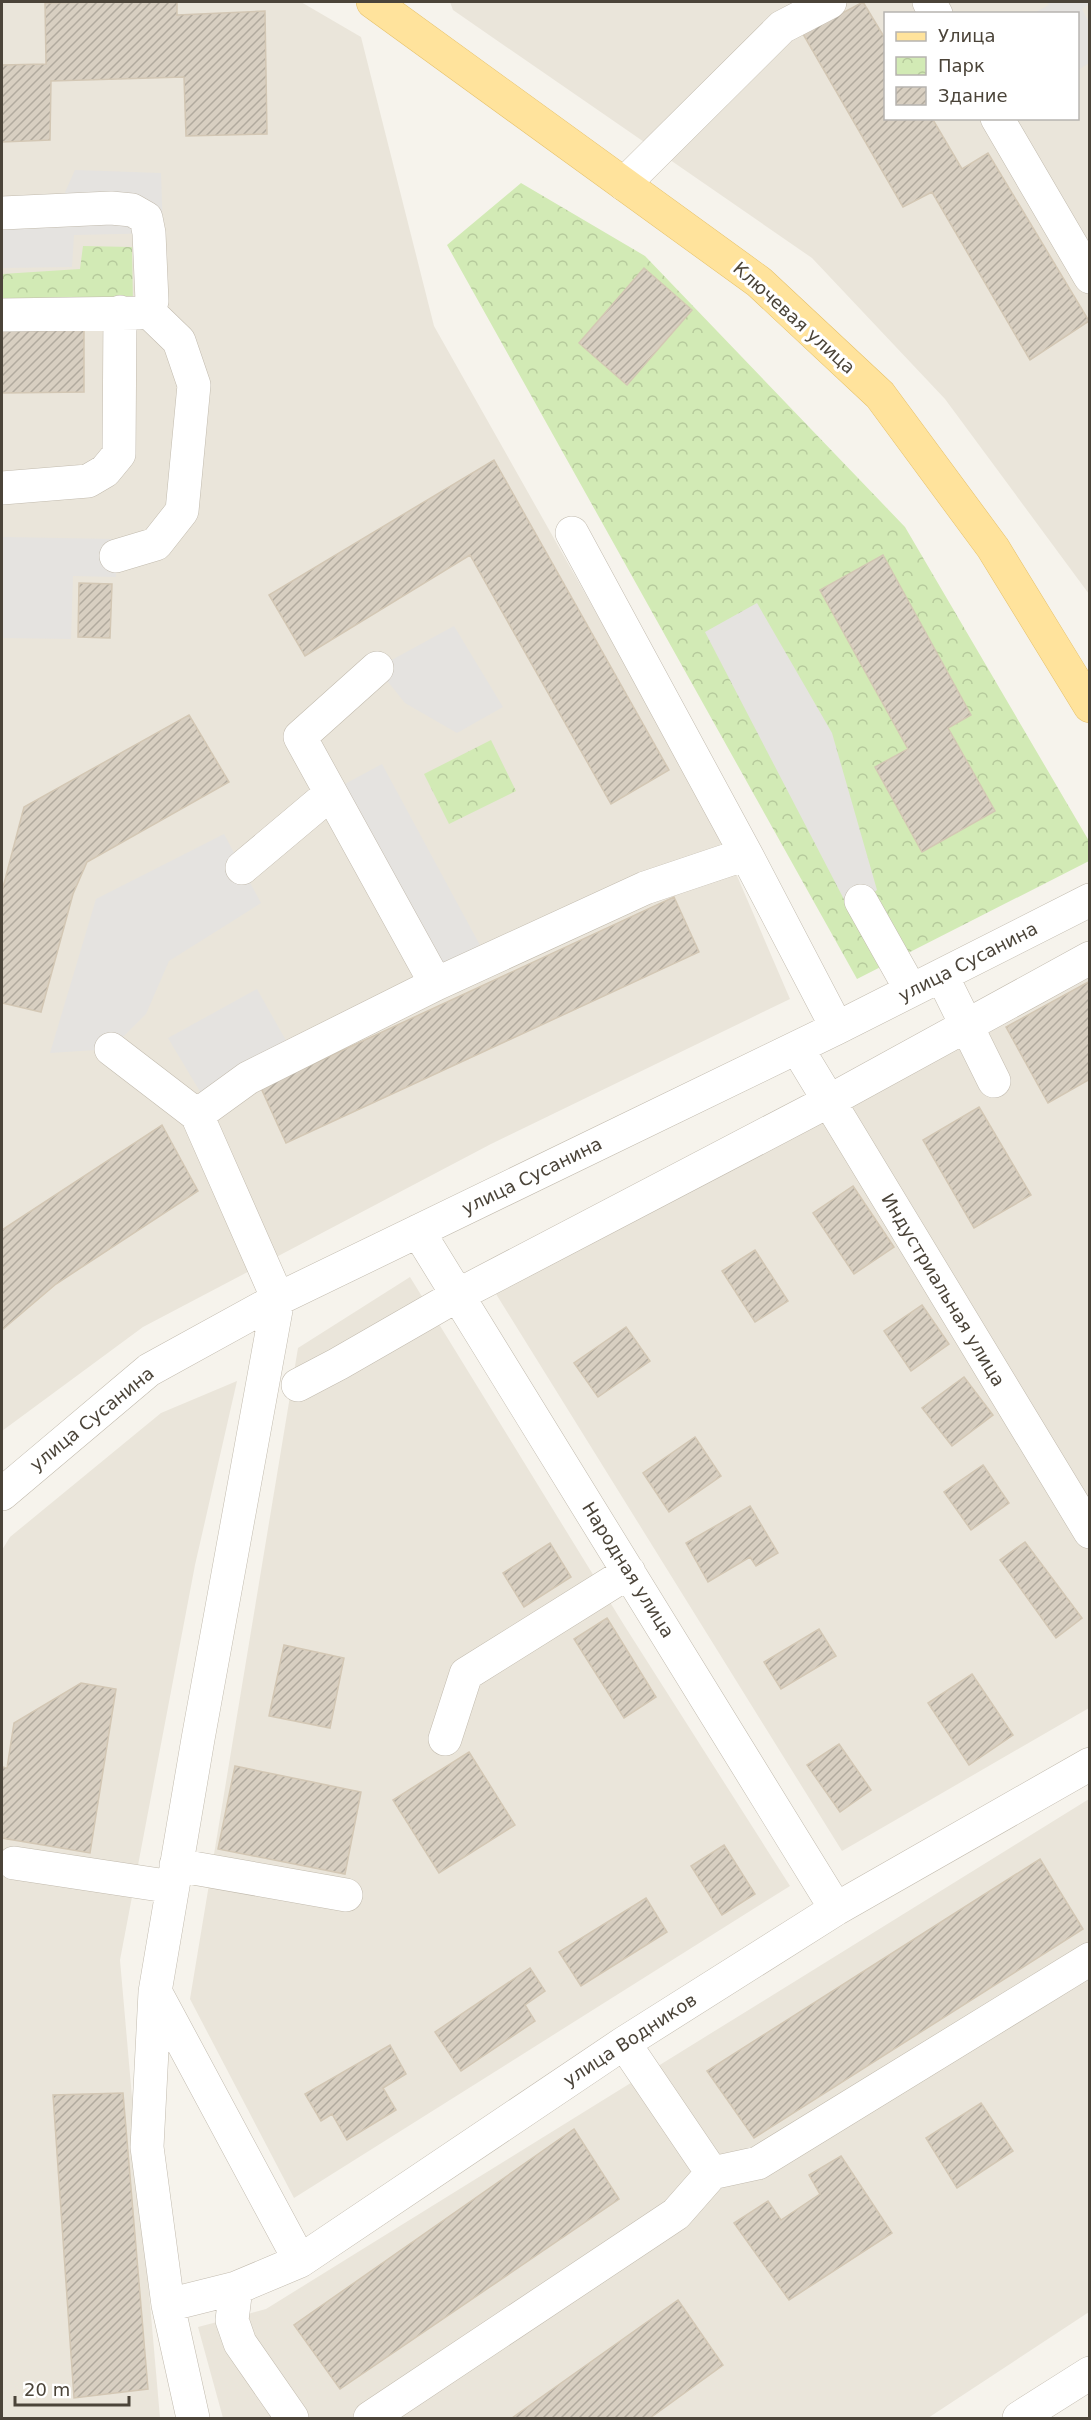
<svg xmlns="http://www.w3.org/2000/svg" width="1091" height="2420" font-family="'DejaVu Sans',sans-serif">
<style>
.residential{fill:#eae5da;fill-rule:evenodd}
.park{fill:url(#park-crowns)}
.parking{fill:#e5e3e0}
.building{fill:url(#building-hatch);stroke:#d3c7b4;stroke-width:1.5}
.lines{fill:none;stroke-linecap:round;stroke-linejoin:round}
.minor-casing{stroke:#c2bbae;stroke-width:34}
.major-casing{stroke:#e6c16a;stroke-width:34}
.minor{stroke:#fff;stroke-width:33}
.major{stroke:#ffe39c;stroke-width:33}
.labels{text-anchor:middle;stroke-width:6;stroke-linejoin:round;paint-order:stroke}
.street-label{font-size:18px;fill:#4b4439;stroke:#fff}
</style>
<defs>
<pattern id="park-crowns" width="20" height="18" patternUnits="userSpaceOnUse" patternTransform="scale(1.5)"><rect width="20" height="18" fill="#d2eab5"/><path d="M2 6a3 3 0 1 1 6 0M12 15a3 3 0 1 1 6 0" fill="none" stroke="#b6ca9c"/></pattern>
<pattern id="building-hatch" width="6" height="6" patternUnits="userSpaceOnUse" patternTransform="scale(1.5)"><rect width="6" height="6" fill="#d8cfc1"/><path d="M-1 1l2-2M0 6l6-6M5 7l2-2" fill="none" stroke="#b1aa9e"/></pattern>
</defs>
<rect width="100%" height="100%" fill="#f6f3ec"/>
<!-- residential -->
<path class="residential" d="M 2,2 L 301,2 L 361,37 L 434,326 L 713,820 L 790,999 L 491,1144 L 143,1327 L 2,1431 Z
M 450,2 L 1089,2 L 1089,594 L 945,399 L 812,258 L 453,10 ZM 886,14 L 1078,14 L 1078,118 L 886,118 Z
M 1089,967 L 1089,1708 L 842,1851 L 483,1273 Z
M 410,1277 L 624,1625 L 790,1886 L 294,2198 L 190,1999 L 298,1348 Z
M 237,1381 L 195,1565 L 120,1960 L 160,2418 L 2,2418 L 2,1550 L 10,1537 L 161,1413 Z
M 1089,1799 L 1089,2312 L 928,2418 L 223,2418 L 198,2327 L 266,2309 Z"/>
<!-- park -->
<path class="park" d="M 521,183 L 645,256 L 905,527 L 1089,841 L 1089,861 L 857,979 L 447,245 Z
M 83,246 L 132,247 L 133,305 L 2,306 L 2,274 L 80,269 Z
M 491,740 L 516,791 L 449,824 L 424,774 Z"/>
<!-- parking -->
<path class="parking" d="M 1047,2 L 1089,2 L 1089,4 L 1082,9 L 1089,23 L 1089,63 L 1078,70 L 1078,14 L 1034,13 L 1049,5 Z
M 75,170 L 161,173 L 163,233 L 74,235 L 72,267 L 2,268 L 2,207 L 59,206 Z
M 2,537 L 117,539 L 116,577 L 73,576 L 71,639 L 2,638 Z
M 757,603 L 832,733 L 877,890 L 849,909 L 705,632 Z
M 454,626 L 503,707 L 457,733 L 405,703 L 377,668 Z
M 382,764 L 482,949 L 442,970 L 343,785 Z
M 224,834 L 261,903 L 169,961 L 146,1014 L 111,1049 L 50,1053 L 96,899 Z
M 257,989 L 289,1046 L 202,1095 L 168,1038 Z"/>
<!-- building -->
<path class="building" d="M 112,2 L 177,2 L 177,15 L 265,11 L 267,134 L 186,136 L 184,77 L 51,81 L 50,140 L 2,142 L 2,65 L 46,64 L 45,3 Z
M 863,2 L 886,40 L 886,118 L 932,118 L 962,169 L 988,153 L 1089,321 L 1030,360 L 932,192 L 903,207 L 803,34 Z
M 644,268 L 692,310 L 627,385 L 579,343 Z
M 84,326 L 84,392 L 2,393 L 2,328 Z
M 494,460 L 669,770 L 611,804 L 470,555 L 305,656 L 269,595 Z
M 883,555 L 971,715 L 948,728 L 995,811 L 922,852 L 875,767 L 908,749 L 820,590 Z
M 79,583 L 112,584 L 110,638 L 78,637 Z
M 189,715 L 229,782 L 87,862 L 73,894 L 41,1012 L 2,1003 L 2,891 L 24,807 Z
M 674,897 L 699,952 L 286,1143 L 261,1088 Z
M 1090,981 L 1090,1079 L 1048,1103 L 1006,1027 Z
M 979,1107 L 1031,1195 L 974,1228 L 923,1140 Z
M 162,1125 L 198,1191 L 56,1284 L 2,1330 L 2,1230 Z
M 853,1186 L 894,1247 L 854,1274 L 813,1213 Z
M 755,1250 L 788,1301 L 755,1322 L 722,1271 Z
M 922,1305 L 949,1344 L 911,1371 L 884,1331 Z
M 626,1327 L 650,1361 L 598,1397 L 574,1363 Z
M 964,1377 L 993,1415 L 952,1446 L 922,1408 Z
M 695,1437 L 721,1476 L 669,1512 L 643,1473 Z
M 983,1465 L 1009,1503 L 971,1530 L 944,1492 Z
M 750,1506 L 778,1553 L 756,1566 L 750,1557 L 708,1582 L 686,1543 Z
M 1025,1542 L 1082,1618 L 1056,1638 L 1000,1560 Z
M 550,1543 L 571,1577 L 524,1607 L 503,1573 Z
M 607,1618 L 656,1697 L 624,1718 L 574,1639 Z
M 819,1629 L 836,1656 L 781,1689 L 764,1662 Z
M 284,1645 L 344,1658 L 330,1728 L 269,1716 Z
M 972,1674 L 1013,1735 L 969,1765 L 928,1703 Z
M 81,1683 L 116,1689 L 90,1853 L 2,1838 L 2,1767 L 7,1768 L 14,1723 Z
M 839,1744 L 871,1790 L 840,1812 L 807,1765 Z
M 469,1752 L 515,1825 L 439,1873 L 393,1800 Z
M 235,1766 L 361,1792 L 345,1874 L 218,1849 Z
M 724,1845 L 755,1894 L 722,1915 L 691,1866 Z
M 1040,1859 L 1083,1929 L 754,2138 L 707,2071 Z
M 646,1898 L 667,1932 L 581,1986 L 559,1952 Z
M 530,1968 L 545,1991 L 525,2005 L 535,2021 L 461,2071 L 435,2032 Z
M 390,2045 L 406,2074 L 383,2088 L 396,2110 L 347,2140 L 332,2114 L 321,2121 L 305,2094 Z
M 123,2093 L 148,2389 L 74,2398 L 53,2095 Z
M 981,2103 L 1013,2151 L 957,2188 L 926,2138 Z
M 574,2129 L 619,2199 L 340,2389 L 294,2325 Z
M 841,2156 L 892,2233 L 789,2300 L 734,2223 L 768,2201 L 781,2220 L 820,2194 L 809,2175 Z
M 678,2300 L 723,2365 L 650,2418 L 512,2418 Z"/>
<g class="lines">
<!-- minor casing -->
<g class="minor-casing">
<path id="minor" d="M 929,2 L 936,14
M 997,118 L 1090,277
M 624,184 L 782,27 L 830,2
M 2,213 L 111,208 L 132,210 L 146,218 L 149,233 L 152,301 L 149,312 L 138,313 L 2,315
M 2,488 L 88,481 L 105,471 L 119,454 L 120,312
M 572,533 L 746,854 L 837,1028
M 116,556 L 156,544 L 182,511 L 194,385 L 179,341 L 149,312
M 377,668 L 300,737 L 436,984
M 242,868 L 330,794
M 861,901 L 911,990
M 942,976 L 994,1081
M 797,1048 L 1090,1532
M 111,1049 L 197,1115 L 248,1078 L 436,984 L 645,888 L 746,854
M 418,1231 L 836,1909
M 298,1385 L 338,1364 L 458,1295 L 829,1101 L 1090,958
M 2,1494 L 149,1370 L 278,1299 L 837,1028 L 1090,900
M 445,1739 L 466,1674 L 629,1572
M 14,1863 L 173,1887
M 176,1865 L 346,1895
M 156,1993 L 300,2261
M 624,2043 L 712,2173
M 236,2288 L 232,2320 L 240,2343 L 292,2418
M 168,2305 L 236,2288 L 300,2261 L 624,2043 L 836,1909 L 1090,1764
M 193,2418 L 168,2305 L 147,2147 L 155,1992 L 198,1739 L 278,1299 L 197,1115
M 370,2418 L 676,2214 L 712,2173 L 758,2163 L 1090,1959
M 1019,2418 L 1090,2373"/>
</g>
<!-- major casing -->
<g class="major-casing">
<path id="major" d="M 373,2 L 759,282 L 880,395 L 993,548 L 1090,706"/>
</g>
<!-- minor -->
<use href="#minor" class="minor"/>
<!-- major -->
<use href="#major" class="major"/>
</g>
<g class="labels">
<!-- street labels -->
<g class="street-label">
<text transform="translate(794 318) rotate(42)" y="6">Ключевая улица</text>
<text transform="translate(968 962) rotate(-27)" y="6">улица Сусанина</text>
<text transform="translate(532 1176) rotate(-26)" y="6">улица Сусанина</text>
<text transform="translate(943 1290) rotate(59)" y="6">Индустриальная улица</text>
<text transform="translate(92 1419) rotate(-39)" y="6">улица Сусанина</text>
<text transform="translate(628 1570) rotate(58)" y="6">Народная улица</text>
<text transform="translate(630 2040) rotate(-33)" y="6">улица Водников</text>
</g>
</g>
<!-- border -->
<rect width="1091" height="2420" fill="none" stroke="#4b4439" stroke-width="6"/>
<!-- legend -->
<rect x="884" y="12" width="195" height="108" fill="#ffffff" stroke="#b7b4b0" stroke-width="1.5"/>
<rect x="896" y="32" width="30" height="9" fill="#ffe39c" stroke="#b7b4b0" stroke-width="1.5"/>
<text x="938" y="42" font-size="18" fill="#4b4439">Улица</text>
<rect x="896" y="57" width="30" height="18" fill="url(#park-crowns)" stroke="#b7b4b0" stroke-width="1.5"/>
<text x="938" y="72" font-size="18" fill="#4b4439">Парк</text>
<rect x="896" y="87" width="30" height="18" fill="url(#building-hatch)" stroke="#b7b4b0" stroke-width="1.5"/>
<text x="938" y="102" font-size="18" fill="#4b4439">Здание</text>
<!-- scale -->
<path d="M15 2396v9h114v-9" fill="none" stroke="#4b4439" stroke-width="3"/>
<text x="24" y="2396" font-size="18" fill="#4b4439" stroke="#ffffff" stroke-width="4.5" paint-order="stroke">20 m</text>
</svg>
